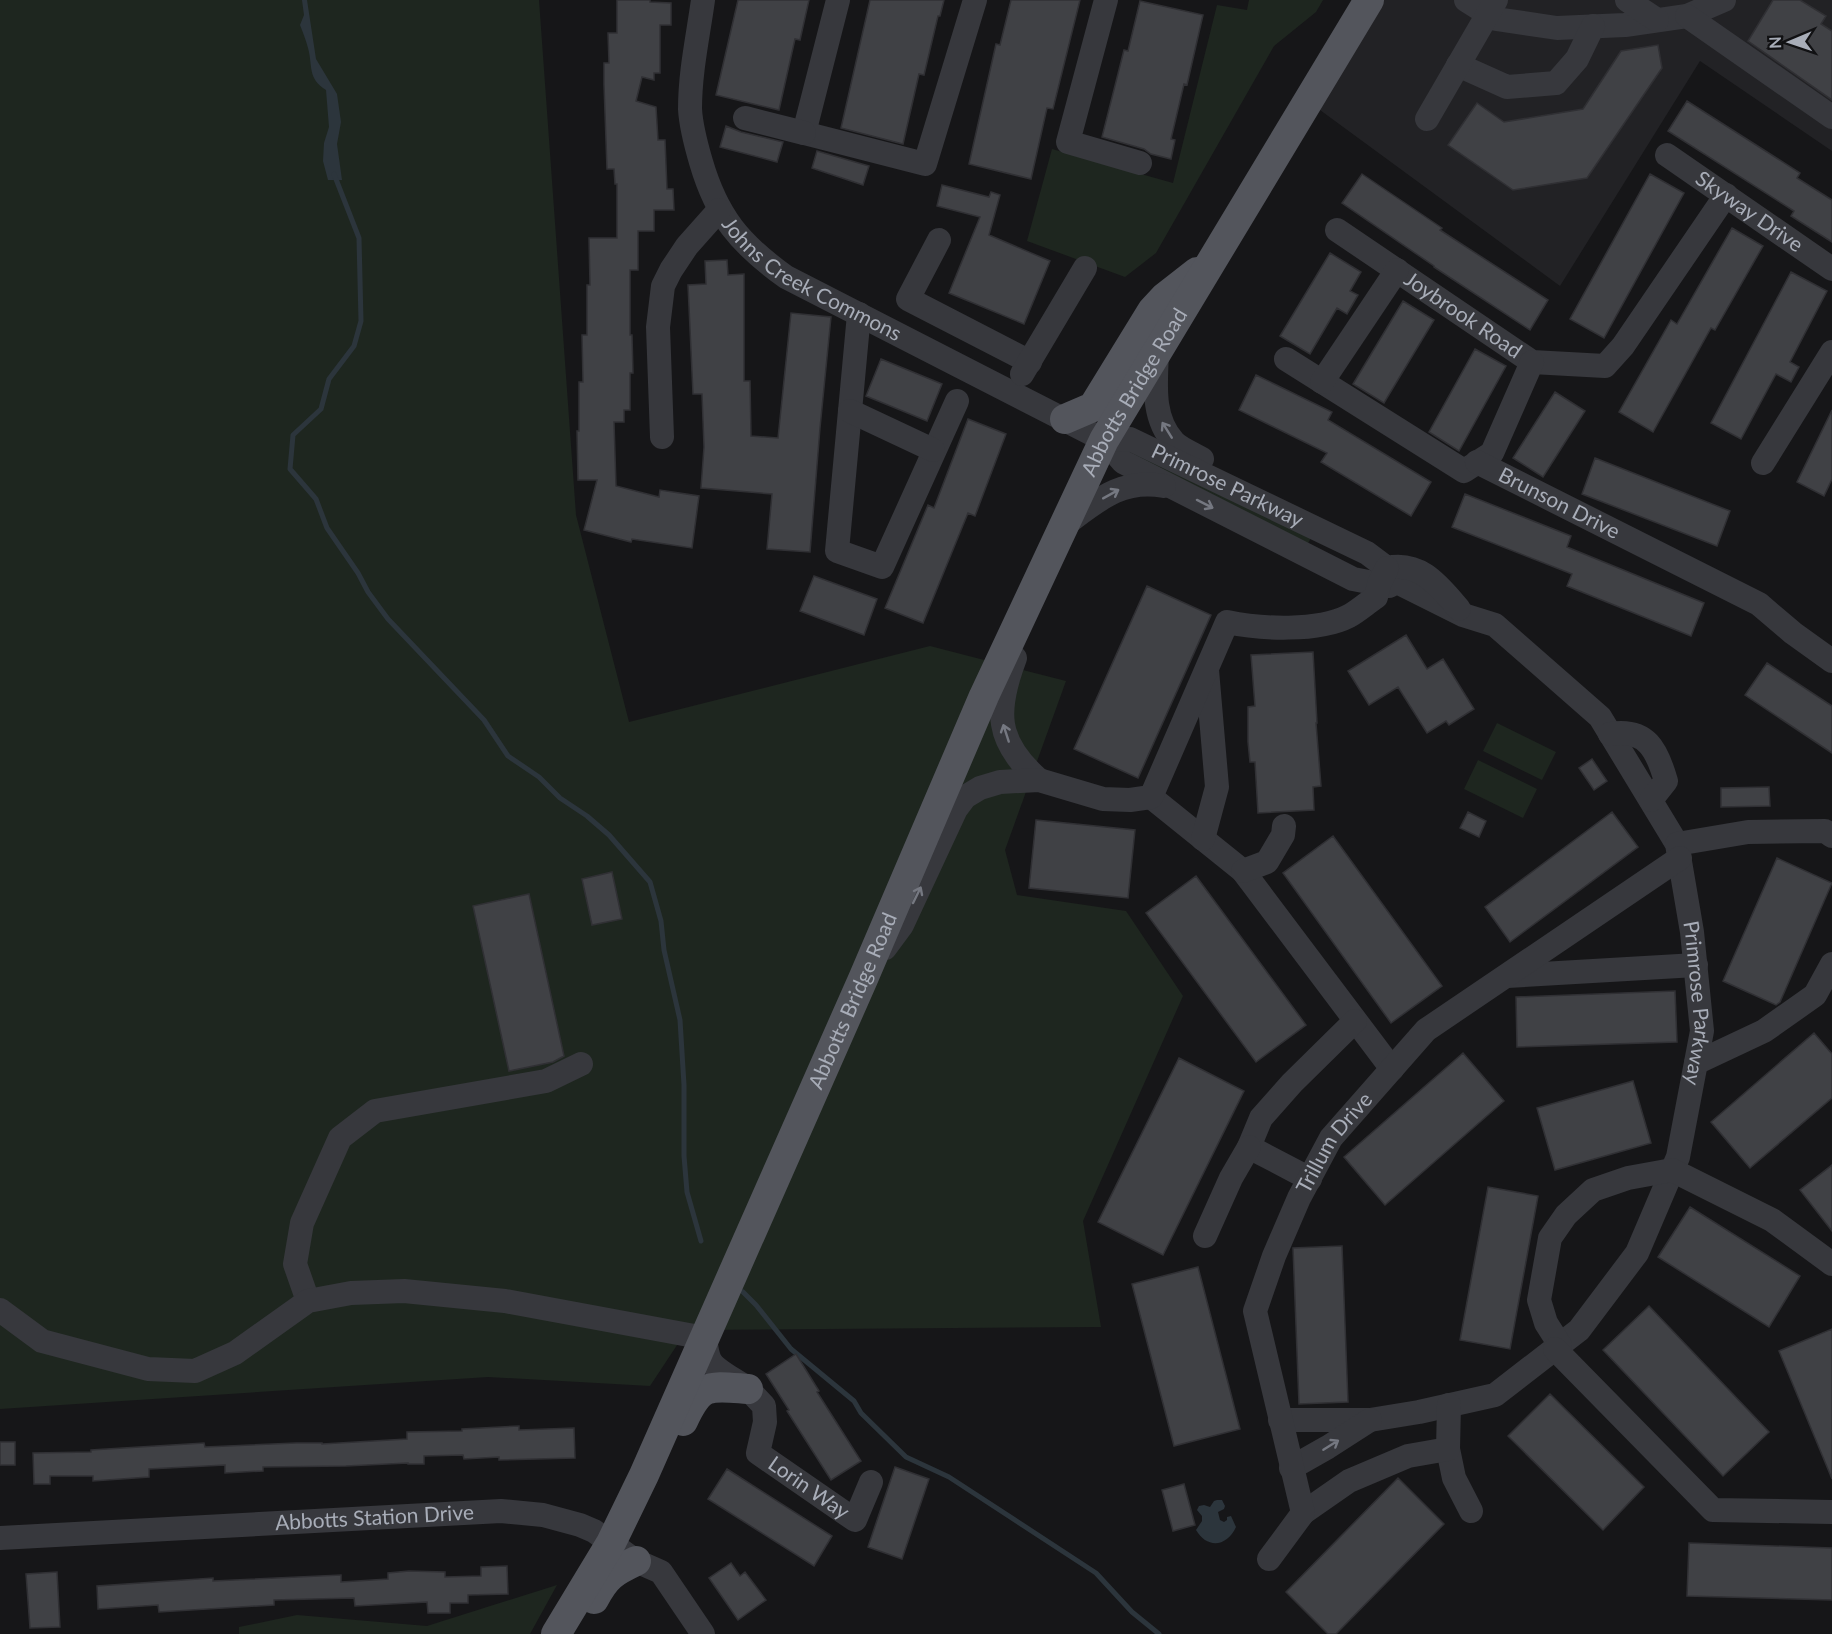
<svg xmlns="http://www.w3.org/2000/svg" width="1832" height="1634" font-family="Lato,sans-serif">
<style>
.built{fill:#222225}
.green{fill:#1e261f}
.water{fill:#2c353c}
.lines{fill:none;stroke-linecap:round;stroke-linejoin:round}
.stream{stroke:#2c353c;stroke-width:5}
.building{fill:#404145;stroke:#303034;stroke-width:1.5}
.minor{stroke:#37383d;stroke-width:24}
.major{stroke:#53555c;stroke-width:30}
.oneway{stroke:#757881}
.labels{text-anchor:middle;stroke-width:6;stroke-linejoin:round;paint-order:stroke}
.street-label{font-size:21px;fill:#a8adb8;stroke:#111113}
</style>
<rect width="100%" height="100%" fill="#161618"/>
<!-- built -->
<path class="built" d="M 1359,0 L 1832,0 L 1832,151 L 1700,61 L 1560,286 L 1305,99 Z"/>
<!-- green -->
<path class="green" d="M 0,0 L 539,0 L 576,515 L 629,722 L 930,646 L 1066,681 L 1005,850 L 1017,895 L 1126,911 L 1183,996 L 1083,1221 L 1101,1327 L 687,1330 L 650,1386 L 488,1377 L 0,1409 Z
M 1249,0 L 1323,0 L 1316,12 L 1274,46 L 1156,253 L 1125,277 L 1027,241 L 1052,149 L 1173,183 L 1217,5 L 1247,10 Z
M 1134,449 L 1311,538 L 1307,545 L 1132,454 Z
M 1497,723 L 1556,752 L 1542,780 L 1483,751 Z
M 1478,760 L 1537,789 L 1523,818 L 1464,789 Z
M 557,1585 L 530,1634 L 239,1634 L 239,1627 L 297,1615 L 427,1626 Z"/>
<!-- water -->
<path class="water" d="M 302,0 L 307,0 L 316,59 L 337,94 L 341,122 L 337,144 L 342,180 L 328,180 L 323,161 L 324,143 L 329,127 L 326,90 C 307,78 313,66 308,48 C 306,40 303,33 300,25 L 304,15 Z
M 1217,1500 L 1222,1500 L 1225,1506 L 1224,1509 L 1218,1512 L 1220,1520 L 1224,1522 L 1227,1520 L 1227,1517 L 1231,1516 L 1236,1527 C 1227,1547 1207,1549 1196,1530 L 1202,1521 L 1202,1516 L 1197,1510 L 1199,1506 L 1204,1505 L 1210,1507 L 1214,1501 Z"/>
<g class="lines">
<!-- stream -->
<path class="stream" d="M 334,174 L 359,238 L 361,321 L 354,346 L 329,379 L 321,409 L 293,435 L 290,469 L 316,499 L 327,528 L 358,573 L 368,592 L 388,619 L 484,720 L 508,756 L 539,777 L 560,798 L 587,816 L 609,835 L 650,882 L 661,921 L 664,950 L 680,1020 L 684,1085 L 684,1156 L 687,1192 L 701,1241
M 743,1292 L 756,1305 L 791,1349 L 854,1401 L 861,1413 L 906,1457 L 949,1477 L 1096,1573 L 1132,1612 L 1159,1634"/>
</g>
<!-- building -->
<path class="building" d="M 617,0 L 650,0 L 650,2 L 671,3 L 671,25 L 660,25 L 660,73 L 654,73 L 654,80 L 642,77 L 636,101 L 656,107 L 658,140 L 665,140 L 667,189 L 673,189 L 674,210 L 654,210 L 654,231 L 638,231 L 638,270 L 630,270 L 630,335 L 632,335 L 633,373 L 630,373 L 630,410 L 624,410 L 624,422 L 614,422 L 616,486 L 659,497 L 660,490 L 699,496 L 692,548 L 632,539 L 631,542 L 584,530 L 597,480 L 578,480 L 577,431 L 579,431 L 579,382 L 583,382 L 582,335 L 587,335 L 587,285 L 590,285 L 589,238 L 617,238 L 617,184 L 615,184 L 614,169 L 607,169 L 604,85 L 604,63 L 609,63 L 608,33 L 617,33 Z
M 738,0 L 809,0 L 800,40 L 795,39 L 779,110 L 716,95 Z
M 870,0 L 944,0 L 940,16 L 938,16 L 924,75 L 919,74 L 903,144 L 841,128 Z
M 1011,0 L 1080,0 L 1053,109 L 1047,108 L 1031,179 L 969,164 L 996,44 L 1000,45 Z
M 1773,0 L 1800,0 L 1826,16 L 1821,24 L 1832,31 L 1832,100 L 1748,41 Z
M 1140,1 L 1203,15 L 1187,85 L 1184,84 L 1171,139 L 1175,140 L 1171,159 L 1151,154 L 1144,149 L 1102,137 L 1124,50 L 1128,51 Z
M 1658,45 L 1662,68 L 1587,178 L 1513,190 L 1448,145 L 1477,103 L 1504,122 L 1583,109 L 1621,51 Z
M 1687,101 L 1800,173 L 1797,178 L 1832,200 L 1832,242 L 1791,216 L 1794,211 L 1668,131 Z
M 726,126 L 741,132 L 783,142 L 777,162 L 720,147 Z
M 817,151 L 869,166 L 863,185 L 812,168 Z
M 1362,174 L 1442,228 L 1440,230 L 1548,300 L 1530,330 L 1434,267 L 1434,266 L 1342,203 Z
M 1650,174 L 1684,193 L 1604,338 L 1570,319 Z
M 942,185 L 989,197 L 991,192 L 1000,195 L 989,235 L 1050,261 L 1024,324 L 949,293 L 980,217 L 937,206 Z
M 1732,228 L 1763,246 L 1715,330 L 1711,328 L 1653,432 L 1619,412 L 1671,320 L 1677,324 Z
M 1330,253 L 1361,272 L 1350,291 L 1358,295 L 1347,314 L 1337,308 L 1310,354 L 1280,336 Z
M 727,260 L 728,275 L 744,274 L 744,381 L 750,381 L 751,436 L 778,438 L 791,313 L 831,317 L 820,428 L 810,552 L 767,549 L 772,494 L 701,488 L 704,447 L 702,394 L 693,394 L 688,285 L 706,284 L 705,261 Z
M 1791,272 L 1827,291 L 1790,362 L 1799,367 L 1791,382 L 1776,374 L 1741,439 L 1711,423 Z
M 1403,301 L 1434,320 L 1384,403 L 1353,384 Z
M 1475,349 L 1506,366 L 1459,451 L 1429,432 Z
M 881,359 L 942,384 L 927,421 L 866,396 Z
M 1256,375 L 1332,412 L 1328,420 L 1431,482 L 1411,516 L 1321,462 L 1327,453 L 1239,410 Z
M 1555,392 L 1585,411 L 1543,477 L 1513,458 Z
M 1832,410 L 1832,479 L 1824,496 L 1797,482 Z
M 968,419 L 1006,434 L 975,516 L 968,513 L 923,623 L 885,608 L 928,505 L 934,508 Z
M 1595,458 L 1730,511 L 1717,546 L 1582,494 Z
M 1465,494 L 1571,536 L 1567,547 L 1704,603 L 1691,636 L 1567,586 L 1572,574 L 1452,527 Z
M 814,576 L 877,599 L 864,635 L 800,611 Z
M 1147,586 L 1211,615 L 1138,778 L 1074,749 Z
M 1406,635 L 1427,669 L 1443,659 L 1474,709 L 1449,725 L 1446,721 L 1427,733 L 1398,687 L 1369,705 L 1348,671 Z
M 1313,652 L 1317,723 L 1316,723 L 1321,786 L 1313,787 L 1314,810 L 1258,813 L 1255,762 L 1250,762 L 1248,742 L 1248,707 L 1255,706 L 1251,655 Z
M 1767,663 L 1832,706 L 1832,753 L 1745,695 Z
M 1592,759 L 1607,781 L 1594,790 L 1579,768 Z
M 1769,787 L 1770,806 L 1721,807 L 1721,788 Z
M 1468,812 L 1486,821 L 1479,837 L 1460,828 Z
M 1612,812 L 1638,847 L 1510,942 L 1485,907 Z
M 1036,820 L 1135,830 L 1128,898 L 1029,888 Z
M 1333,836 L 1442,986 L 1391,1023 L 1283,873 Z
M 1777,858 L 1832,883 L 1780,1002 L 1776,1005 L 1723,981 Z
M 612,872 L 622,919 L 592,925 L 582,879 Z
M 1196,876 L 1306,1025 L 1256,1062 L 1146,913 Z
M 529,894 L 564,1056 L 553,1062 L 509,1071 L 473,906 Z
M 1675,991 L 1677,1042 L 1517,1047 L 1516,997 Z
M 1814,1033 L 1832,1054 L 1832,1098 L 1750,1168 L 1711,1122 Z
M 1463,1053 L 1504,1101 L 1385,1205 L 1344,1157 Z
M 1179,1058 L 1244,1091 L 1163,1255 L 1098,1222 Z
M 1633,1081 L 1651,1143 L 1555,1170 L 1537,1108 Z
M 1832,1165 L 1832,1231 L 1800,1190 Z
M 1488,1187 L 1538,1196 L 1510,1349 L 1460,1340 Z
M 1690,1207 L 1800,1276 L 1769,1327 L 1658,1257 Z
M 1342,1246 L 1348,1402 L 1299,1404 L 1293,1248 Z
M 1198,1267 L 1240,1429 L 1174,1446 L 1132,1284 Z
M 1649,1306 L 1769,1432 L 1723,1476 L 1603,1350 Z
M 1832,1329 L 1832,1479 L 1779,1351 Z
M 796,1354 L 819,1391 L 817,1392 L 861,1461 L 831,1480 L 787,1411 L 789,1410 L 766,1374 Z
M 1550,1394 L 1644,1487 L 1603,1530 L 1508,1436 Z
M 519,1426 L 519,1430 L 574,1428 L 575,1458 L 499,1460 L 499,1457 L 464,1459 L 463,1455 L 424,1456 L 424,1464 L 408,1464 L 408,1463 L 346,1466 L 263,1467 L 263,1471 L 225,1473 L 225,1465 L 149,1469 L 149,1477 L 93,1481 L 93,1476 L 50,1476 L 50,1484 L 34,1484 L 33,1453 L 91,1452 L 91,1450 L 204,1443 L 205,1447 L 296,1443 L 322,1443 L 322,1444 L 407,1439 L 407,1432 L 462,1431 L 462,1429 Z
M 0,1442 L 15,1442 L 15,1465 L 0,1465 Z
M 895,1467 L 929,1479 L 902,1559 L 868,1547 Z
M 727,1469 L 832,1536 L 814,1566 L 708,1499 Z
M 1398,1478 L 1444,1524 L 1336,1634 L 1328,1634 L 1286,1592 Z
M 1184,1484 L 1195,1525 L 1173,1531 L 1162,1490 Z
M 1689,1543 L 1832,1548 L 1832,1600 L 1687,1596 Z
M 731,1563 L 740,1576 L 745,1572 L 766,1600 L 738,1620 L 709,1578 Z
M 507,1566 L 508,1594 L 468,1595 L 468,1603 L 450,1603 L 450,1613 L 428,1613 L 427,1602 L 355,1606 L 354,1598 L 274,1600 L 274,1605 L 159,1612 L 158,1605 L 98,1609 L 97,1586 L 213,1578 L 213,1581 L 341,1575 L 341,1582 L 388,1579 L 388,1573 L 409,1571 L 445,1572 L 445,1577 L 481,1576 L 481,1567 Z
M 57,1572 L 60,1627 L 30,1628 L 26,1574 Z"/>
<g class="lines">
<!-- minor -->
<g class="minor">
<path id="s1" d="M 703,0 C 698,36 690,72 690,109 C 691,127 696,145 701,162 C 717,217 740,244 786,277 L 1104,440 L 1123,462 L 1353,579 L 1389,586 L 1397,582 L 1463,615 L 1495,625 L 1600,717 L 1677,844 L 1692,932 L 1702,1031 L 1678,1157 L 1637,1253 L 1579,1330 L 1495,1395 L 1419,1412 L 1370,1420 L 1280,1420"/>
<path d="M 838,0 L 804,133 L 925,164 L 975,0"/>
<path d="M 1106,0 L 1068,142 L 1140,163"/>
<path d="M 1466,0 L 1496,19 L 1557,28 L 1625,25 L 1687,16 L 1724,0"/>
<path d="M 1627,0 L 1657,20"/>
<path d="M 1687,16 L 1832,117"/>
<path d="M 1458,65 L 1507,87 L 1556,83 L 1577,59 L 1593,26"/>
<path d="M 745,118 L 804,133"/>
<path d="M 1427,119 L 1496,0"/>
<path id="s2" d="M 1667,155 L 1832,269"/>
<path id="s3" d="M 1337,230 L 1532,362 L 1605,366 L 1623,346 L 1726,195"/>
<path d="M 939,240 L 908,299 L 1030,362"/>
<path d="M 859,314 L 837,551 L 882,567 L 957,401"/>
<path d="M 1157,352 C 1156,382 1151,418 1174,442 C 1181,449 1194,454 1202,459"/>
<path d="M 1286,359 L 1464,471 L 1492,453 L 1532,362"/>
<path d="M 1022,374 L 1085,268"/>
<path d="M 1322,382 L 1397,270"/>
<path d="M 850,411 L 933,450"/>
<path d="M 662,437 L 658,327 L 663,286 L 671,270 L 687,246 L 719,210"/>
<path id="s4" d="M 1104,440 L 1130,439 L 1367,553 L 1387,568 C 1421,561 1439,586 1459,609"/>
<path id="s5" d="M 1477,462 L 1759,604 L 1793,633 L 1832,661"/>
<path d="M 1763,463 L 1832,352"/>
<path d="M 1062,527 C 1096,502 1120,478 1164,486"/>
<path d="M 1015,658 C 995,711 995,741 1039,780"/>
<path d="M 1610,734 C 1647,728 1657,750 1666,781 L 1651,800"/>
<path d="M 1151,797 L 1243,871 L 1392,1069"/>
<path d="M 1203,839 L 1217,787 L 1207,670"/>
<path d="M 1677,844 L 1748,832 L 1825,831 L 1832,836"/>
<path d="M 1243,871 L 1267,862 L 1283,835 L 1284,826"/>
<path d="M 885,948 L 902,925 L 956,809 L 965,797 L 980,788 L 1000,782 L 1039,780 L 1103,799 L 1130,800 L 1151,797 L 1227,622 C 1260,629 1318,632 1349,616 C 1358,611 1367,603 1376,597 L 1379,584 L 1387,568"/>
<path d="M 1507,976 L 1696,965"/>
<path d="M 1696,1063 L 1764,1031 L 1815,995 L 1832,964"/>
<path d="M 1310,1179 L 1249,1147 L 1261,1118 L 1292,1083 L 1355,1021"/>
<path d="M 1205,1236 L 1231,1178 L 1249,1147"/>
<path d="M 308,1301 L 295,1264 L 302,1223 L 340,1138 L 375,1111 L 546,1081 L 581,1064"/>
<path d="M 0,1310 L 42,1341 L 148,1369 L 195,1371 L 235,1353 L 308,1301 L 351,1293 L 404,1291 L 505,1301 L 705,1338 C 706,1345 707,1353 709,1358 C 713,1370 737,1380 748,1389"/>
<path d="M 1560,1345 L 1546,1323 L 1539,1300 L 1550,1238 L 1566,1215 L 1593,1190 L 1628,1178 L 1672,1170 L 1772,1220 L 1832,1264"/>
<path d="M 1555,1349 L 1713,1510 L 1832,1512"/>
<path id="s6" d="M 734,1383 L 748,1389 L 764,1406 L 765,1422 L 758,1453 L 855,1520 L 871,1482"/>
<path d="M 1448,1449 L 1454,1478 L 1471,1511"/>
<path d="M 1291,1468 L 1328,1447 L 1370,1420"/>
<path d="M 1303,1513 L 1349,1481 L 1408,1456 L 1448,1449 L 1449,1405"/>
<path id="s7" d="M 0,1538 L 501,1511 L 543,1515 L 580,1525 L 594,1531 L 636,1561 L 661,1572 L 703,1634"/>
<path id="s8" d="M 1269,1559 L 1303,1513 L 1255,1311 L 1274,1256 L 1299,1198 L 1331,1138 L 1426,1030 L 1680,858"/>
</g>
<!-- major -->
<g class="major">
<path d="M 1065,419 L 1093,407 L 1152,311 L 1165,297 L 1197,272"/>
<path d="M 683,1421 C 701,1382 709,1386 748,1389"/>
<path d="M 594,1599 C 606,1576 613,1572 636,1561"/>
<path id="s9" d="M 556,1634 L 611,1543 L 644,1475 L 863,979 L 984,696 L 1104,440 L 1369,0"/>
</g>
</g>
<!-- one-way arrows -->
<defs><path id="oneway-shaft" d="M-6 0H5M1.5-3L5.5 0L1.5 3" fill="none" stroke-width="1.6" stroke-linecap="round" stroke-linejoin="round" transform="scale(1.5)"/></defs>
<g class="oneway">
<use href="#oneway-shaft" transform="translate(1167 430) rotate(-122)"/>
<use href="#oneway-shaft" transform="translate(1111 494) rotate(-29)"/>
<use href="#oneway-shaft" transform="translate(1205 504) rotate(27)"/>
<use href="#oneway-shaft" transform="translate(1006 733) rotate(-108)"/>
<use href="#oneway-shaft" transform="translate(917 895) rotate(-64)"/>
<use href="#oneway-shaft" transform="translate(1331 1445) rotate(-32)"/>
</g>
<g class="labels">
<!-- street labels -->
<g class="street-label">
<text dy="7" stroke="none"><textPath href="#s2" startOffset="100">Skyway Drive</textPath></text>
<text dy="7" stroke="none"><textPath href="#s1" startOffset="333">Johns Creek Commons</textPath></text>
<text dy="7" stroke="none"><textPath href="#s3" startOffset="152">Joybrook Road</textPath></text>
<text dy="7" stroke="none"><textPath href="#s9" startOffset="1371">Abbotts Bridge Road</textPath></text>
<text dy="7" stroke="none"><textPath href="#s4" startOffset="134">Primrose Parkway</textPath></text>
<text dy="7" stroke="none"><textPath href="#s5" startOffset="92">Brunson Drive</textPath></text>
<text dy="7" stroke="none"><textPath href="#s9" startOffset="700">Abbotts Bridge Road</textPath></text>
<text dy="7" stroke="none"><textPath href="#s1" startOffset="1557">Primrose Parkway</textPath></text>
<text dy="7" stroke="none"><textPath href="#s8" startOffset="452">Trillum Drive</textPath></text>
<text dy="7" stroke="none"><textPath href="#s6" startOffset="148">Lorin Way</textPath></text>
<text dy="7" stroke="none"><textPath href="#s7" startOffset="375">Abbotts Station Drive</textPath></text>
</g>
</g>
<!-- north arrow -->
<g transform="translate(1790 42) rotate(268)" stroke="#111113" stroke-width="4.5" paint-order="stroke">
<path d="M0-4.5L10 22L0 15L-10 22Z" fill="#a8adb8"/>
<text y="-9" font-size="16" font-weight="bold" text-anchor="middle" fill="#a8adb8">N</text>
</g>
</svg>
